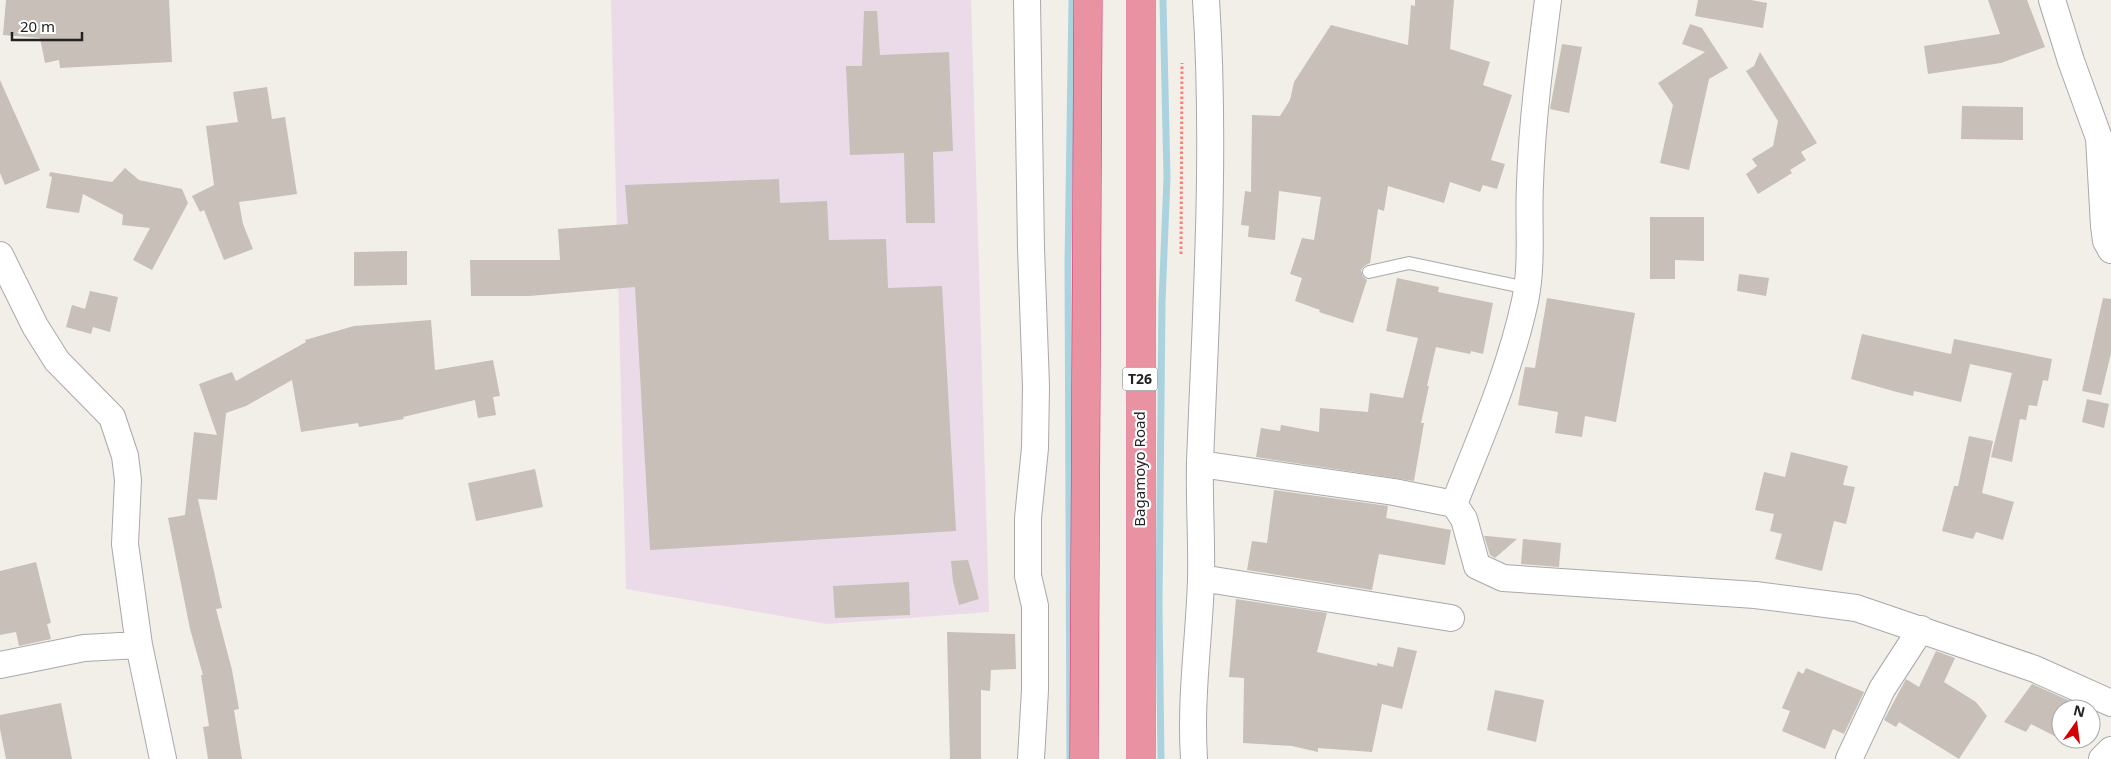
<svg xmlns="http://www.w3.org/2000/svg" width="2111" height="759" font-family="'Noto Sans',sans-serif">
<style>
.industrial{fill:#ebdbe8}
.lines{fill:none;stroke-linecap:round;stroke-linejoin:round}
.stream{stroke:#aad3df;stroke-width:7}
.building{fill:#c7bfb8}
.lane-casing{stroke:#a9a9a9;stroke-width:14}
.street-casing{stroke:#a9a9a9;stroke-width:28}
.highway-casing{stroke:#dc2a67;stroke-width:29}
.path{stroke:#fa8072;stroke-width:3;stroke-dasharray:2.5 2.5;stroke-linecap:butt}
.lane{stroke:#fff;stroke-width:12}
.street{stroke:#fff;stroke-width:26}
.highway{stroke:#e892a2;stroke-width:28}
.labels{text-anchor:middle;stroke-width:4.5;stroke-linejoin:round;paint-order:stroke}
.shield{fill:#fff;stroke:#646464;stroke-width:1}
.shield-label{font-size:14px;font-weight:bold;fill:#222}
.street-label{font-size:15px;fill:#222;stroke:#fff}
</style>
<rect width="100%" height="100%" fill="#f2efe9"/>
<!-- industrial -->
<path class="industrial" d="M 611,0 L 971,0 L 989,612 L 827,624 L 626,589 Z"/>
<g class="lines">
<!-- stream -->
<path class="stream" d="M 1070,759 L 1068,261 L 1072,0
M 1161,759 L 1159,606 L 1162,303 L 1167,177 L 1163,0"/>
</g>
<!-- building -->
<path class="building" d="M 6,0 L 169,0 L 172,62 L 60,68 L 59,60 L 45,63 L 40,38 L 3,35 Z
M 1415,0 L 1454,0 L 1450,49 L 1490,62 L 1483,85 L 1512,95 L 1491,160 L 1505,164 L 1497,189 L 1483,185 L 1480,192 L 1450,182 L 1444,203 L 1388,186 L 1384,211 L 1378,209 L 1370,263 L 1364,266 L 1361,270 L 1363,277 L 1367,280 L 1353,323 L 1319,312 L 1320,310 L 1295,301 L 1302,278 L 1290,274 L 1302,238 L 1314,240 L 1321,197 L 1279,191 L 1275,240 L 1248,237 L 1249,226 L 1241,225 L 1245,191 L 1251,192 L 1252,115 L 1280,116 L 1290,100 L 1294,82 L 1331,25 L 1408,45 L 1411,5 L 1415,6 Z
M 1698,0 L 1751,0 L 1767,3 L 1763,28 L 1695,16 Z
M 1988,0 L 2027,0 L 2045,47 L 2001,63 L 1928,74 L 1924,46 L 2000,34 Z
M 864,11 L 877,11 L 880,55 L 949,52 L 953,151 L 933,152 L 935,223 L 906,223 L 904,153 L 850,155 L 846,66 L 862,66 Z
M 1690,24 L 1702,28 L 1728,68 L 1709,79 L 1689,170 L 1660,163 L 1673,105 L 1658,83 L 1705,52 L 1682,44 Z
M 1562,44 L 1582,47 L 1569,113 L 1550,109 Z
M 1760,52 L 1817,143 L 1801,152 L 1806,160 L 1790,170 L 1792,173 L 1758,194 L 1746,174 L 1757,166 L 1752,159 L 1773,146 L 1778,121 L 1746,71 L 1754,66 Z
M 0,80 L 40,170 L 5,185 L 0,173 Z
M 267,87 L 272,119 L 285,117 L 297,194 L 239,202 L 243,224 L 253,249 L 224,260 L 204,210 L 200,212 L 192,196 L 214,185 L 206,126 L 238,122 L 233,92 Z
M 1962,106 L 2023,107 L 2023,140 L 1961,139 Z
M 125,168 L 139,180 L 182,189 L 188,203 L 152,270 L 133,260 L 150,228 L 122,225 L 123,215 L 83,194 L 79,213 L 46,208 L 52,177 L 49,176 L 50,172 L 112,182 Z
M 779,179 L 780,203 L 827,201 L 829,240 L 886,239 L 888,288 L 942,286 L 956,531 L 650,550 L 635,287 L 529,296 L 471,296 L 470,260 L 560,260 L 558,229 L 628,224 L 625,185 Z
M 1650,217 L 1704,217 L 1704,261 L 1675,260 L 1675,279 L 1650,279 Z
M 407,251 L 407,285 L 354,286 L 354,252 Z
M 1739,274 L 1769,278 L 1766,296 L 1737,291 Z
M 1397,278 L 1439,287 L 1438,292 L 1493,303 L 1483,354 L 1471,351 L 1470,354 L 1436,347 L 1427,386 L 1429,386 L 1421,423 L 1424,423 L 1414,481 L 1256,457 L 1261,428 L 1280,431 L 1281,425 L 1319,432 L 1320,408 L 1368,412 L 1370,393 L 1403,398 L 1418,338 L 1386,331 Z
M 90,291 L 118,297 L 110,332 L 93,327 L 91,334 L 66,327 L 72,305 L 85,309 Z
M 1547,298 L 1635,313 L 1616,422 L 1585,416 L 1582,437 L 1555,433 L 1558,412 L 1518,405 L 1525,367 L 1535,368 Z
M 2103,298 L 2111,299 L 2111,353 L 2101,395 L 2082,391 Z
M 431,320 L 435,370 L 493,360 L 500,396 L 493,397 L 496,415 L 478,418 L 475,400 L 403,417 L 404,419 L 359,427 L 358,423 L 301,432 L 292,380 L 246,406 L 226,413 L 217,500 L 198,499 L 222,608 L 216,609 L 232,670 L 239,709 L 234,710 L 242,759 L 208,759 L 203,727 L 209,726 L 201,675 L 203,675 L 190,629 L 168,518 L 185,515 L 194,432 L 217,435 L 199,384 L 232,372 L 236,381 L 306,342 L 305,340 L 354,326 Z
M 1862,334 L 1951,354 L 1954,339 L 2052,359 L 2048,381 L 2043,380 L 2037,406 L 2029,405 L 2026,420 L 2020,419 L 2012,462 L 1991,457 L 2012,373 L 1970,364 L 1961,402 L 1914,391 L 1913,396 L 1893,391 L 1851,379 Z
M 2087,399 L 2109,404 L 2104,428 L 2082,422 Z
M 1969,436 L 1993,441 L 1982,493 L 2014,502 L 2003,540 L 1976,532 L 1973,539 L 1942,531 L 1954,486 L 1958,486 Z
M 1791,452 L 1848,466 L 1843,485 L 1855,487 L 1846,524 L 1834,521 L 1822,571 L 1775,559 L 1782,534 L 1770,531 L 1774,514 L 1755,510 L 1764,472 L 1785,477 Z
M 535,469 L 543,507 L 476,521 L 468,483 Z
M 1274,490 L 1388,506 L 1386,518 L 1451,530 L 1445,565 L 1379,554 L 1372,590 L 1247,570 L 1252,541 L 1267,543 Z
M 1484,536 L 1487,536 L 1517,539 L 1495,558 L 1490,555 Z
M 1523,539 L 1561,543 L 1559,567 L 1521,564 Z
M 968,560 L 979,599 L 959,605 L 953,581 L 951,561 Z
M 36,562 L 51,623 L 47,624 L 51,639 L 19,646 L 16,632 L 0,635 L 0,571 Z
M 909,582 L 910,615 L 835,618 L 833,586 Z
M 1236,599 L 1327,613 L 1317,652 L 1377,666 L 1377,663 L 1393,667 L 1398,647 L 1417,651 L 1402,709 L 1382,704 L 1372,752 L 1318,748 L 1318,752 L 1292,746 L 1243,743 L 1244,678 L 1229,677 Z
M 947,632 L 1015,634 L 1016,669 L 991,670 L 990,691 L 981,690 L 981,759 L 950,759 Z
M 1936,651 L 1955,658 L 1944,682 L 1976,702 L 1987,716 L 1959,759 L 1899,722 L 1896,727 L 1884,720 L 1906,679 L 1919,687 Z
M 1806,668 L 1864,692 L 1844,734 L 1833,729 L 1825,749 L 1782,731 L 1790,711 L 1782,708 L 1798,671 L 1803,674 Z
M 2032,684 L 2088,709 L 2061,709 L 2061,739 L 2087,739 L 2083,747 L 2076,747 L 2031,724 L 2026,732 L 2004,722 Z
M 1495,690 L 1544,700 L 1536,742 L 1487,730 Z
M 61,703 L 72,759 L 6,759 L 0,729 L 0,715 Z
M 2091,710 L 2098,714 L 2091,732 Z"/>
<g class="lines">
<!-- lane casing -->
<g class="lane-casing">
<path id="lane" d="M 1369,272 L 1409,263 L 1527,288"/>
</g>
<!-- street casing -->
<g class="street-casing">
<path id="street" d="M 1027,0 L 1031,248 L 1036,386 L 1035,448 L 1028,518 L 1028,576 L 1035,606 L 1035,690 L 1031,759
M 2052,0 L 2071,61 L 2099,138 L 2104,226 L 2106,241 L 2111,250
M 0,255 L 35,326 L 57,361 L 112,417 L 125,456 L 128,480 L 125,544 L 139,645 L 163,759
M 1200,464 L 1394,492 L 1454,504 L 1464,519 L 1477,566 L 1503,578 L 1755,595 L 1856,608 L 2035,669 L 2111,703
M 1454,504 C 1480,438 1510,371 1525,301 C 1533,263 1528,223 1530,184 C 1532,122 1540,61 1548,0
M 1201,578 L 1451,618
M 0,665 L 84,648 L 139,645
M 1194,759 C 1190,699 1199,640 1201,580 C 1202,541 1199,501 1200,462 C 1206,308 1216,153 1206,0
M 1849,759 L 1882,689 L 1921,629
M 2102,759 L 2111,750"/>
</g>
<!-- highway casing -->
<g class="highway-casing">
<path id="highway" d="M 1084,759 L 1088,0
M 1141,759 L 1141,0"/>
</g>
<!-- path -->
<path class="path" d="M 1181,254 L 1182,63"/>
<!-- lane -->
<use href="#lane" class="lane"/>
<!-- street -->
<use href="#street" class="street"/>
<!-- highway -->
<use href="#highway" class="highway"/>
</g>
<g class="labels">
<!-- shield labels -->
<rect class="shield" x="1122.5" y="367.5" width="35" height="23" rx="4"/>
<g class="shield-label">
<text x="1140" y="384">T26</text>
</g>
<!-- street labels -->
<g class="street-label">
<text transform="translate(1140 469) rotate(-90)" y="5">Bagamoyo Road</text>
</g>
</g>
<!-- north arrow -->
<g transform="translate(2076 724) rotate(14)"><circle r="24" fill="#ffffff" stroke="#a7a7a7"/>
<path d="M0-4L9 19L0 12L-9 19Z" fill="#d40000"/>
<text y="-8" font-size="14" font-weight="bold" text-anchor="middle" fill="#222222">N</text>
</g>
<!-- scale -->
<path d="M12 32v8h70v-8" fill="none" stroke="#222222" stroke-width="2.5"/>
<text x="20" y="32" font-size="15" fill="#222222" stroke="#ffffff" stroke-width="4" paint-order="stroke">20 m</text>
</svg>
